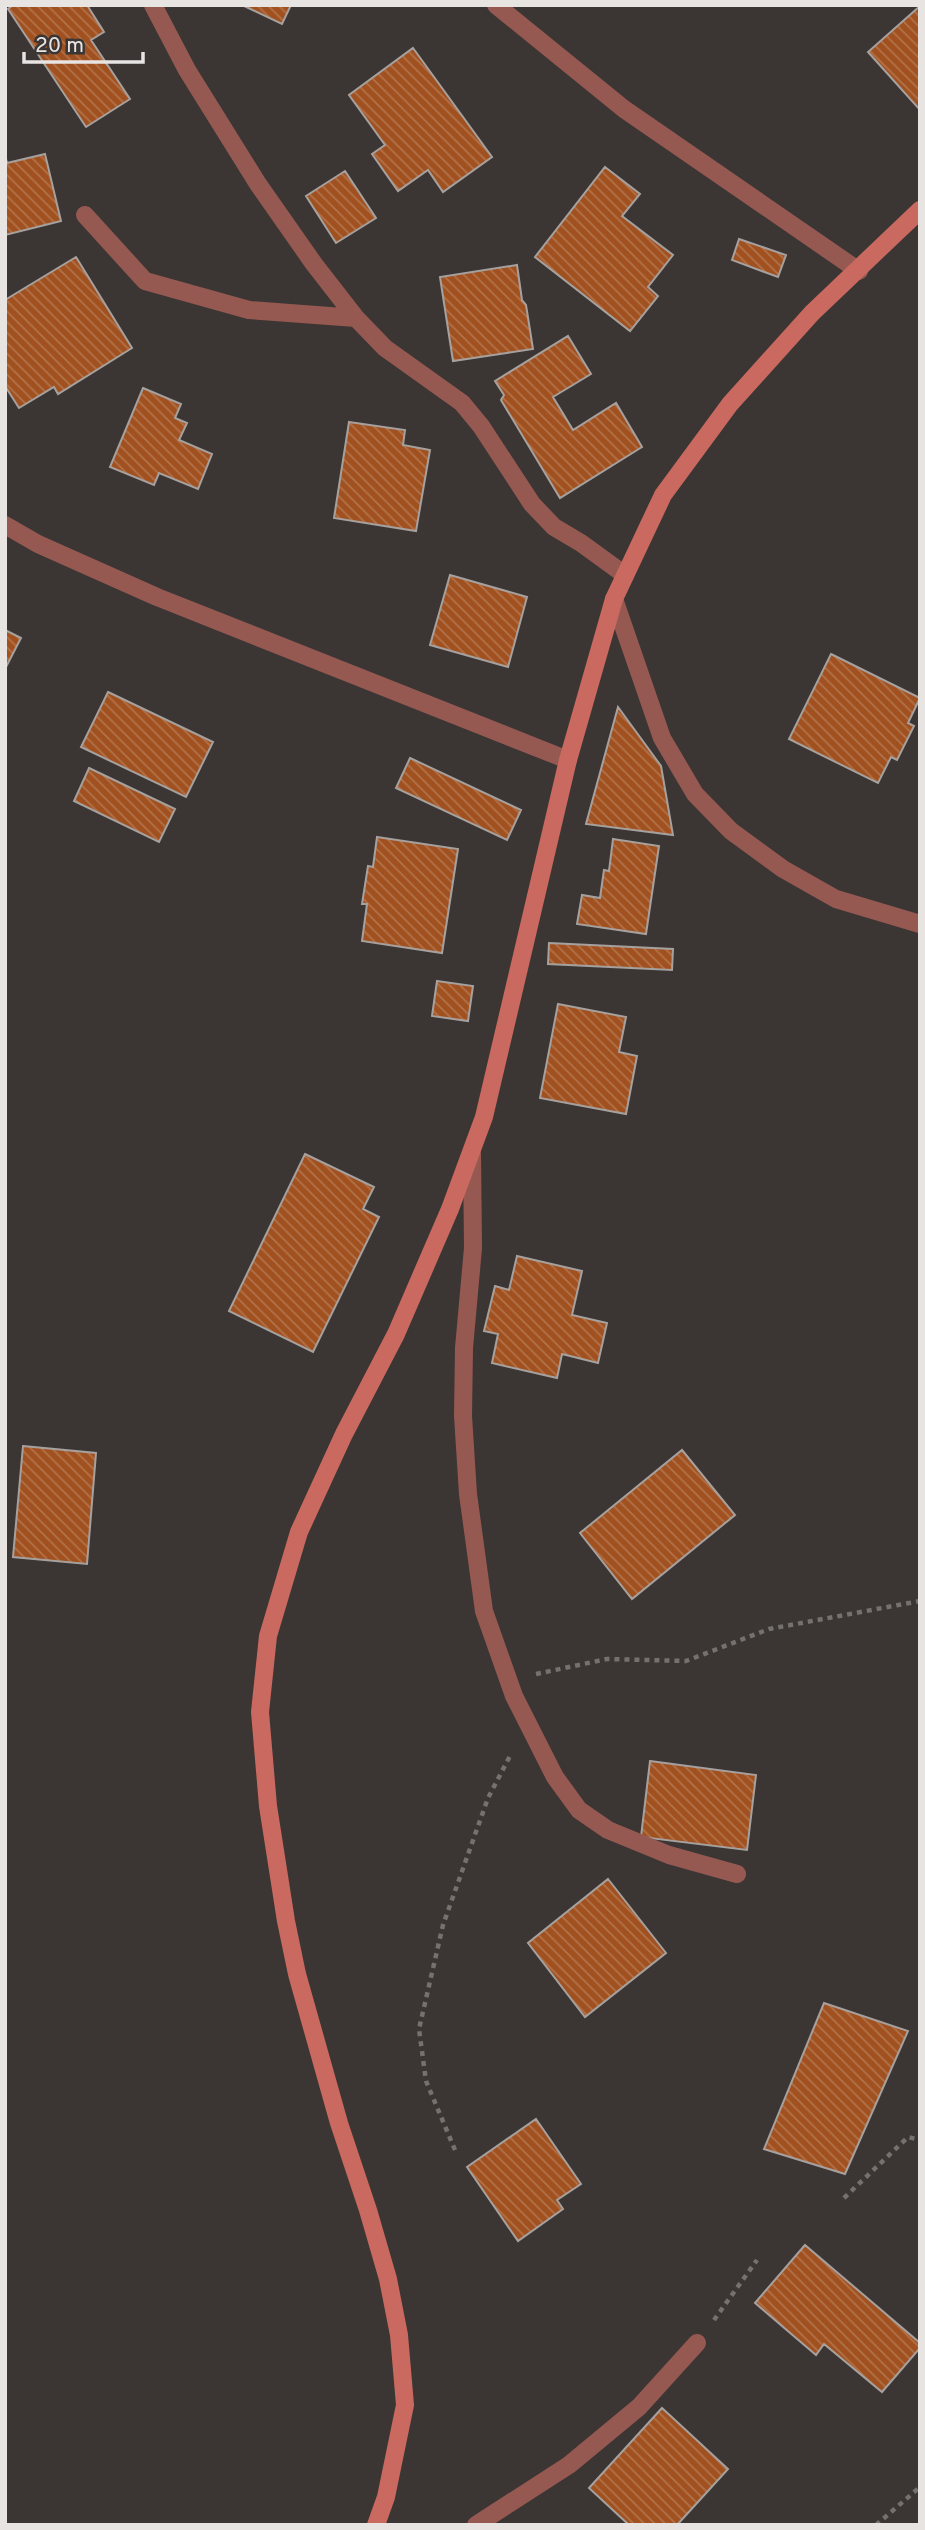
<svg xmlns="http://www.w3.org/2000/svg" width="925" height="2530" font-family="Overpass,sans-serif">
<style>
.building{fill:url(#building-back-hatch);stroke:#a6a19e;stroke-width:2}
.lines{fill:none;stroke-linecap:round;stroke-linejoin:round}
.path{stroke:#75716f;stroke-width:4.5;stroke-dasharray:5 5;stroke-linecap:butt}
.lane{stroke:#965952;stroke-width:18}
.street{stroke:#965952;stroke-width:18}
.secondary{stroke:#c9695f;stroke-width:18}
</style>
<defs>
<pattern id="building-back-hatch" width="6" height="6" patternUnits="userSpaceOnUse" patternTransform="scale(1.75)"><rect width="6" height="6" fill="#a1511f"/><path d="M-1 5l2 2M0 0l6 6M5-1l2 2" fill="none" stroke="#b2724a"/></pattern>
</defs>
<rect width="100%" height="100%" fill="#3b3634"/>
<!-- building -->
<path class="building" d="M 13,5 L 87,5 L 104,32 L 91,40 L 130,99 L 86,127 L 8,9 Z
M 242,5 L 291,5 L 282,24 Z
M 920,6 L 920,110 L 868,52 Z
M 413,48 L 492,157 L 443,192 L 428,170 L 398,191 L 372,154 L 385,145 L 349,95 Z
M 45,154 L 61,221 L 5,235 L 5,155 L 7,163 Z
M 605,167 L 640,194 L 622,216 L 673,255 L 648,287 L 658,296 L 630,331 L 535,257 Z
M 345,171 L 376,218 L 336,243 L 306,196 Z
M 739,239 L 786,255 L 778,277 L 732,260 Z
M 76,257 L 132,348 L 58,394 L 54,387 L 19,408 L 5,386 L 5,300 Z
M 517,265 L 522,300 L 526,305 L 533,349 L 453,361 L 440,277 Z
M 568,336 L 591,374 L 553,397 L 573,430 L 616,403 L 642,447 L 560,498 L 501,400 L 504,395 L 495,381 Z
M 143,388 L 181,404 L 175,418 L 187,423 L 179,440 L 212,454 L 198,489 L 159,473 L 154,485 L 110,467 Z
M 349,422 L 405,430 L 403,445 L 430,450 L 416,531 L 334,518 Z
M 450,575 L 527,597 L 508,667 L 430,645 Z
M 5,630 L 21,638 L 5,669 Z
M 831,654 L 920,698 L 908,723 L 914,726 L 897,760 L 891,757 L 878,783 L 789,739 Z
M 108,692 L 213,742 L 186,797 L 81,747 Z
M 618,707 L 661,766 L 673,835 L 586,824 Z
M 410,758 L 521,810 L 507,840 L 396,788 Z
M 89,768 L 175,809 L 159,842 L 74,801 Z
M 377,837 L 458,849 L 442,953 L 362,941 L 367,904 L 362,904 L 368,866 L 373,867 Z
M 613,839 L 659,846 L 646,934 L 577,924 L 582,895 L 600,898 L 604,870 L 609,871 Z
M 549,943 L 673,949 L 672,970 L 548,964 Z
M 437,981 L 473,986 L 468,1021 L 432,1016 Z
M 558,1004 L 626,1017 L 619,1052 L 637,1056 L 626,1114 L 540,1098 Z
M 305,1154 L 374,1187 L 363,1209 L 379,1217 L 313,1352 L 229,1311 Z
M 517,1256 L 582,1271 L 572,1315 L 607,1323 L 598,1363 L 562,1354 L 557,1378 L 492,1363 L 498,1334 L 484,1331 L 495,1286 L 509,1290 Z
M 23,1446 L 96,1453 L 87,1564 L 13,1557 Z
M 682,1450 L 735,1515 L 632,1599 L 580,1533 Z
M 650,1761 L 756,1775 L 747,1850 L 641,1837 Z
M 608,1879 L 666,1953 L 585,2017 L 528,1943 Z
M 824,2003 L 908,2031 L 845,2174 L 764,2149 Z
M 536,2119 L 581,2184 L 557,2200 L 563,2209 L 518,2241 L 467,2167 Z
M 805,2245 L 920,2343 L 920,2348 L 882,2392 L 824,2344 L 816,2355 L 755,2303 Z
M 662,2408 L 728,2469 L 677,2525 L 629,2525 L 589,2488 Z"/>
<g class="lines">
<!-- path -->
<path class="path" d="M 536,1674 L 607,1659 L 686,1661 L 769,1629 L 920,1601
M 455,2150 L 426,2081 L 419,2029 L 443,1925 L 488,1798 L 511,1754
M 844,2198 L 908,2137 L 920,2140
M 714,2320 L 757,2260
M 876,2525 L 920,2487"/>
<!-- lane -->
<path class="lane" d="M 496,5 L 624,109 L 859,271"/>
<!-- street -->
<path class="street" d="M 153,5 L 187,70 L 258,184 L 314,264 L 356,318 L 385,348 L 462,403 L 481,426 L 532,504 L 554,527 L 581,543 L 625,575
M 85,215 L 145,281 L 249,310 L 356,318
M 5,525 L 38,544 L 157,597 L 568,760
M 614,599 L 662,738 L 695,794 L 731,831 L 783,869 L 836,899 L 920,924
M 472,1153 L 473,1248 L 464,1348 L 463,1416 L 468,1494 L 484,1611 L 514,1696 L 555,1777 L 579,1810 L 608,1830 L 669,1855 L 737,1874
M 476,2525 L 569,2465 L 639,2407 L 697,2343"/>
<!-- secondary -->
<path class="secondary" d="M 376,2525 L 386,2497 L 405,2405 L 399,2335 L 388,2279 L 368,2210 L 339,2123 L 297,1974 L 286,1921 L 268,1806 L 260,1712 L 268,1636 L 299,1532 L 344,1434 L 396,1334 L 450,1209 L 484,1117 L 568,760 L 614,599 L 663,495 L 730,404 L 812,313 L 920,210"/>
</g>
<!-- border -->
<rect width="925" height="2530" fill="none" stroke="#e7e4e2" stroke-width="14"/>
<!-- scale -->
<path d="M24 52v10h119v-10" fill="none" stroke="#e7e4e2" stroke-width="3.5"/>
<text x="35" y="52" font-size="21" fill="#e7e4e2" stroke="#3b3634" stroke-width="5" paint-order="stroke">20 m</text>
</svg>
